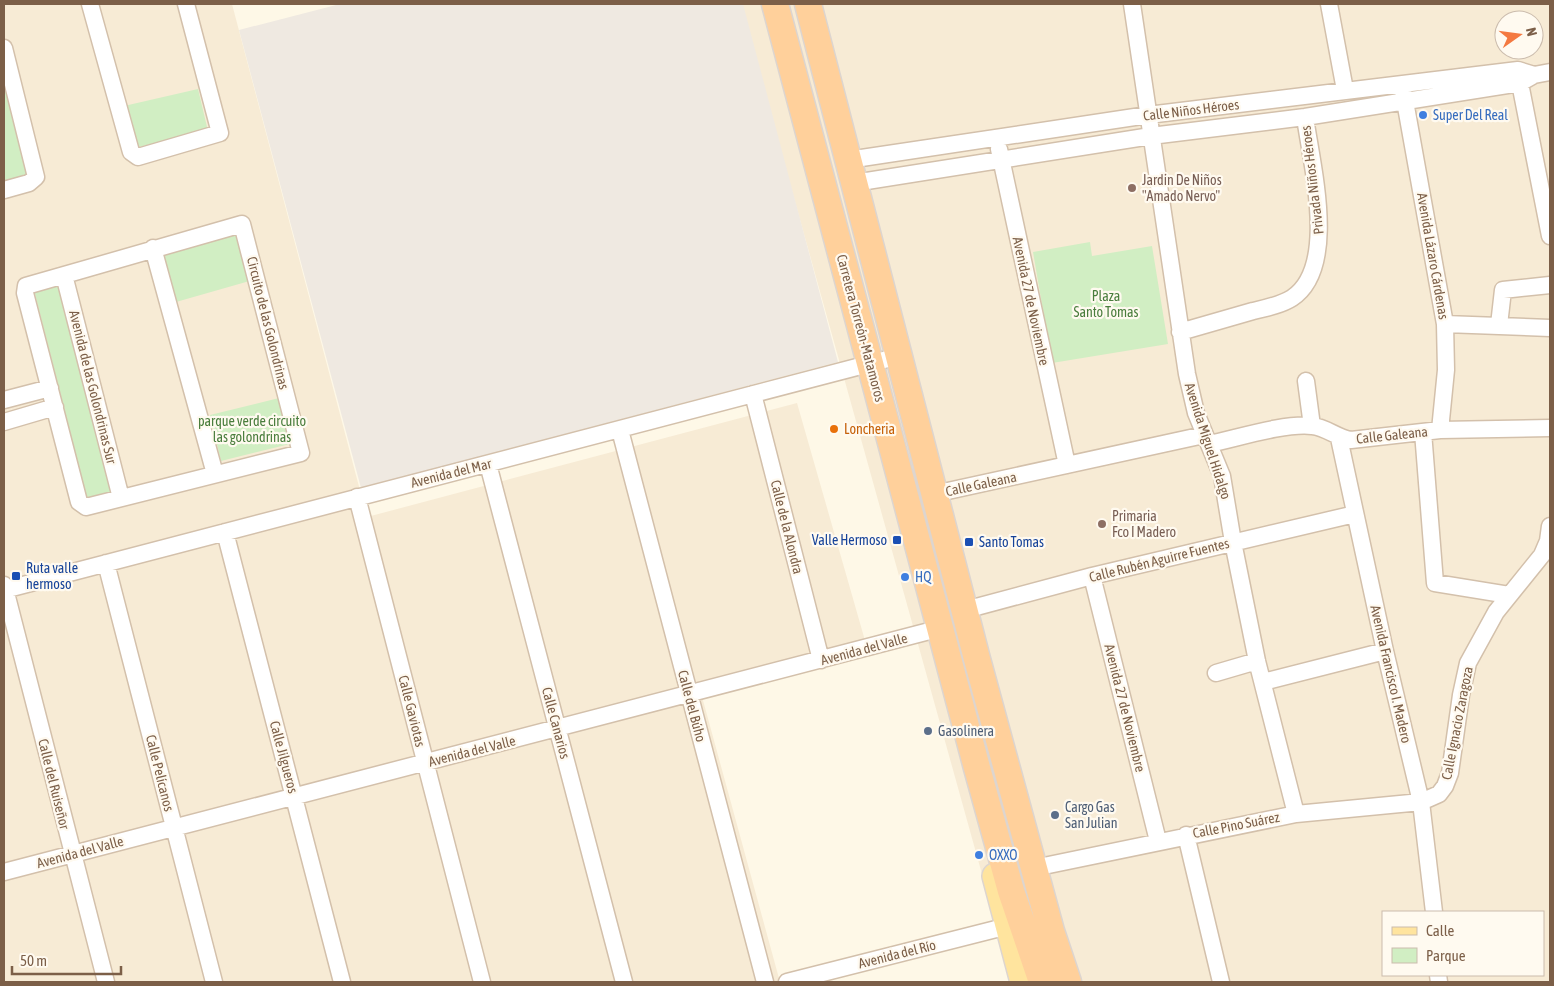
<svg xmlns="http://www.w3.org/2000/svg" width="1554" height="986" font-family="'Asap Condensed',sans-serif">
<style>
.residential{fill:#f7ebd5;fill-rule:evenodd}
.industrial{fill:#efe9e1}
.green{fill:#d1eec3}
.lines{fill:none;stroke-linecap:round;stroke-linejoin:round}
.minor-casing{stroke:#d3c0ab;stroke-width:19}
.primary-casing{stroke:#ddd5cf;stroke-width:28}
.trunk-casing{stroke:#ddd5cf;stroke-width:29}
.minor{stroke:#fff;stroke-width:16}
.primary{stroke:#ffe49e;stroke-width:25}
.trunk{stroke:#ffd09b;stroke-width:26}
.shop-dot{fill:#3f7fe0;stroke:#fffaf0;stroke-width:2}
.education-dot{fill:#8d6e63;stroke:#fffaf0;stroke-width:2}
.food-dot{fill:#e8710a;stroke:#fffaf0;stroke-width:2}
.transit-dot{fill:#1a4fb4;stroke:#fffaf0;stroke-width:2}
.service-dot{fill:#5c6f8a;stroke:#fffaf0;stroke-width:2}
.labels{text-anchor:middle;stroke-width:4.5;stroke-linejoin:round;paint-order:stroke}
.street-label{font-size:14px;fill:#7c5f48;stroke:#fffaf0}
.shop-label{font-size:14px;fill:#366cbe;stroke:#fffaf0;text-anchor:start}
.education-label{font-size:14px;fill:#785e54;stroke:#fffaf0;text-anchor:start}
.park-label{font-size:14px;fill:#497d3c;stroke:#fffaf0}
.food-label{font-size:14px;fill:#c56008;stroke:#fffaf0;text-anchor:start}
.transit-label{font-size:14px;fill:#164399;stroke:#fffaf0;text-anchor:start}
.service-label{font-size:14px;fill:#4e5e75;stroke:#fffaf0;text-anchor:start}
</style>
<rect width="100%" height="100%" fill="#fef8e7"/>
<!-- residential -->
<path class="residential" d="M 4,4 L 232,4 L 367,517 L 797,403 L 866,644 L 698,682 L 780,982 L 4,982 Z
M 740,4 L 1550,4 L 1550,982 L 1012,982 ZM 1504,20 L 1534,20 L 1534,50 L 1504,50 ZM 1383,912 L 1543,912 L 1543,975 L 1383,975 Z"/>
<!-- industrial -->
<path class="industrial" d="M 340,4 L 743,4 L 838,362 L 361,488 L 239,30 Z"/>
<!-- green -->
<path class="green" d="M 4,68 L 34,177 L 4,185 Z
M 198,89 L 208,131 L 134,148 L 124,106 Z
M 239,233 L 253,280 L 176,302 L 163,255 Z
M 1090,242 L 1092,256 L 1152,246 L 1168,344 L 1052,363 L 1033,252 Z
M 59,284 L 115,492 L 87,498 L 34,290 Z
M 283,397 L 294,443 L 221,461 L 210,415 Z"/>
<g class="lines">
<!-- minor casing -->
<g class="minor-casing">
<path id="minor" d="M 90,4 L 131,152 L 138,157 L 220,133 L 186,4
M 1132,4 L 1187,374 L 1196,413 L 1222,476 L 1233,542 L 1257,661 L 1296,814
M 1329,4 L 1345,90
M 4,48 L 36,177 L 29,183 L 4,190
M 1518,73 L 1550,236
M 1403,90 L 1445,324 L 1446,370 L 1440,430
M 999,149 L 1067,465
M 848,160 L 1148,115 L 1518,70 L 1534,75
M 854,183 L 1151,136 L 1305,117 L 1520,83 L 1534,75 L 1550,72
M 242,224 L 301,453 L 86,507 L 79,502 L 25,293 L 26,286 Z
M 153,248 L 215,474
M 64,275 L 121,498
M 1445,324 L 1550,328
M 1499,325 L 1503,290 L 1550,285
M 1180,332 C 1204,325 1228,318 1253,311 C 1266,308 1281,305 1292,298 C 1339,267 1311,163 1305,117
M 1306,381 L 1312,426
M 753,394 L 821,660
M 4,400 L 50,388
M 4,422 L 55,407
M 620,430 L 765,982
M 1423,432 L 1435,583 L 1509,595
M 1339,438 L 1385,651 L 1421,802 L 1434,912
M 1209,444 C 1238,438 1284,423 1312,426 C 1326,427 1337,438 1351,440 L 1440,430 L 1550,428
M 488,464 L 624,982
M 934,494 L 1204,435
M 357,497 L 482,982
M 225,532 L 342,982
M 106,563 L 214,982
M 1092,576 L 1158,841
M 4,585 L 106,982
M 4,590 L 899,356
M 965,610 L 1092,576 L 1355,514
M 1216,673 L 1257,661
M 1263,682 L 1385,651
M 1186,835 L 1221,982
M 1034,868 L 1296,814 L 1421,802 L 1439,794 L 1445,786 L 1450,773 L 1461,695 L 1468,663 L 1496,612 L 1542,555 L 1548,541 L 1550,526
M 4,872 L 941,628
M 1438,975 L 1439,982
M 787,982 L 1008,926"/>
</g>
<!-- primary casing -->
<g class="primary-casing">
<path id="primary" d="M 995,876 L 1023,982"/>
</g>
<!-- trunk casing -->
<g class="trunk-casing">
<path id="trunk" d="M 775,4 L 977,768 L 1011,891 L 1042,982
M 808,4 L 977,659 L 1051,931 L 1068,982"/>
</g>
<!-- minor -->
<use href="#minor" class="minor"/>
<!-- primary -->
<use href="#primary" class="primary"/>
<!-- trunk -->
<use href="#trunk" class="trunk"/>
</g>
<!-- markers -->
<g class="shop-dot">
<circle cx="1423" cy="115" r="5"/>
<circle cx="905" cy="577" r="5"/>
<circle cx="979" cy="855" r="5"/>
</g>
<g class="education-dot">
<circle cx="1132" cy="188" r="5"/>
<circle cx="1102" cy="524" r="5"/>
</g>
<circle class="food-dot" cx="834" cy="429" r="5"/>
<g class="transit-dot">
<rect x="892" y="535" width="10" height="10" rx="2.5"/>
<rect x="964" y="537" width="10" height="10" rx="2.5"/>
<rect x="11" y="571" width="10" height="10" rx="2.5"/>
</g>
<g class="service-dot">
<circle cx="928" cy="731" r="5"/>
<circle cx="1055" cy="815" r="5"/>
</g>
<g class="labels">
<!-- street labels -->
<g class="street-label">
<text transform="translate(1191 110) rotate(-7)" y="5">Calle Niños Héroes</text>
<text transform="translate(1312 180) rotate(-97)" y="5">Privada Niños Héroes</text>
<text transform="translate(1433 256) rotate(80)" y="5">Avenida Lázaro Cárdenas</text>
<text transform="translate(1031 301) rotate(78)" y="5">Avenida 27 de Noviembre</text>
<text transform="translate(268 323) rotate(76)" y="5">Circuito de las Golondrinas</text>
<text transform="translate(861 328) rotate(75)" y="5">Carretera Torreón-Matamoros</text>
<text transform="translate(93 387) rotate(76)" y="5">Avenida de las Golondrinas Sur</text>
<text transform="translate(1392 435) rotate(-6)" y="5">Calle Galeana</text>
<text transform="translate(1208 441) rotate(72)" y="5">Avenida Miguel Hidalgo</text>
<text transform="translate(451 473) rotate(-14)" y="5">Avenida del Mar</text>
<text transform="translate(981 484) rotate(-12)" y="5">Calle Galeana</text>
<text transform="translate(787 527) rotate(76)" y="5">Calle de la Alondra</text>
<text transform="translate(1159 560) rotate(-14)" y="5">Calle Rubén Aguirre Fuentes</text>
<text transform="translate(864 649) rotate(-15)" y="5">Avenida del Valle</text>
<text transform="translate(1391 674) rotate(77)" y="5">Avenida Francisco I. Madero</text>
<text transform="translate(692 706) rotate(75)" y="5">Calle del Búho</text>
<text transform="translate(1125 708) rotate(76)" y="5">Avenida 27 de Noviembre</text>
<text transform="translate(412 711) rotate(76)" y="5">Calle Gaviotas</text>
<text transform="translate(556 723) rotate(75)" y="5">Calle Canarios</text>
<text transform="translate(1457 723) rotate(-79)" y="5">Calle Ignacio Zaragoza</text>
<text transform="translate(472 751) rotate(-14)" y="5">Avenida del Valle</text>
<text transform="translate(284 757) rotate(75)" y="5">Calle Jilgueros</text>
<text transform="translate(160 773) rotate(76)" y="5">Calle Pelícanos</text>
<text transform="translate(54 784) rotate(76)" y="5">Calle del Ruiseñor</text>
<text transform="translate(1236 825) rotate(-11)" y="5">Calle Pino Suárez</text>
<text transform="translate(80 852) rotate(-15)" y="5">Avenida del Valle</text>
<text transform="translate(897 954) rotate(-14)" y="5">Avenida del Río</text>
</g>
<!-- shop labels -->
<g class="shop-label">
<text x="1433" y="120">Super Del Real</text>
<text x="915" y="582">HQ</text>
<text x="989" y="860">OXXO</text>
</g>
<!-- education labels -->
<g class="education-label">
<text x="1142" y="185">Jardin De Niños<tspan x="1142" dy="16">"Amado Nervo"</tspan></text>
<text x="1112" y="521">Primaria<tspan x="1112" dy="16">Fco I Madero</tspan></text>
</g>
<!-- park labels -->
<g class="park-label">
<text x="1106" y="301">Plaza<tspan x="1106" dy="16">Santo Tomas</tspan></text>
<text x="252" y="426">parque verde circuito<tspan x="252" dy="16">las golondrinas</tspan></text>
</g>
<!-- food labels -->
<g class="food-label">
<text x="844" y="434">Loncheria</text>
</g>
<!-- transit labels -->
<g class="transit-label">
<text x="887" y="545" text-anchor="end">Valle Hermoso</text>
<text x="979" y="547">Santo Tomas</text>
<text x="26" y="573">Ruta valle<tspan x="26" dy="16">hermoso</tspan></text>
</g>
<!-- service labels -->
<g class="service-label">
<text x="938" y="736">Gasolinera</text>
<text x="1065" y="812">Cargo Gas<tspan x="1065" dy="16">San Julian</tspan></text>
</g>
</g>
<!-- border -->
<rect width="1554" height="986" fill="none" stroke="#7c5f48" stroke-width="10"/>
<!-- legend -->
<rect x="1382" y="911" width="162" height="65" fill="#fffaf0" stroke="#cbbcad"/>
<rect x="1392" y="927" width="25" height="8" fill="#ffe49e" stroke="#cbbcad"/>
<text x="1426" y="936" font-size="15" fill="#7c5f48">Calle</text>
<rect x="1392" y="948" width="25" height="15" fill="#d1eec3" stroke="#cbbcad"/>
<text x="1426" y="961" font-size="15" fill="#7c5f48">Parque</text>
<!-- north arrow -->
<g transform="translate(1519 35) rotate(76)"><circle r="24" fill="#fffaf0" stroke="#cbbcad"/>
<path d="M0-4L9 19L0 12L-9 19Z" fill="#f47940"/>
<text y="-8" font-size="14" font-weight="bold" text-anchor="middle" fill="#7c5f48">N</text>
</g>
<!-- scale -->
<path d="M12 966v8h109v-8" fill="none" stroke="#7c5f48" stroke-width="2.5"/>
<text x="20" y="966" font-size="15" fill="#7c5f48" stroke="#fffaf0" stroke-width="4" paint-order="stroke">50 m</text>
</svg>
